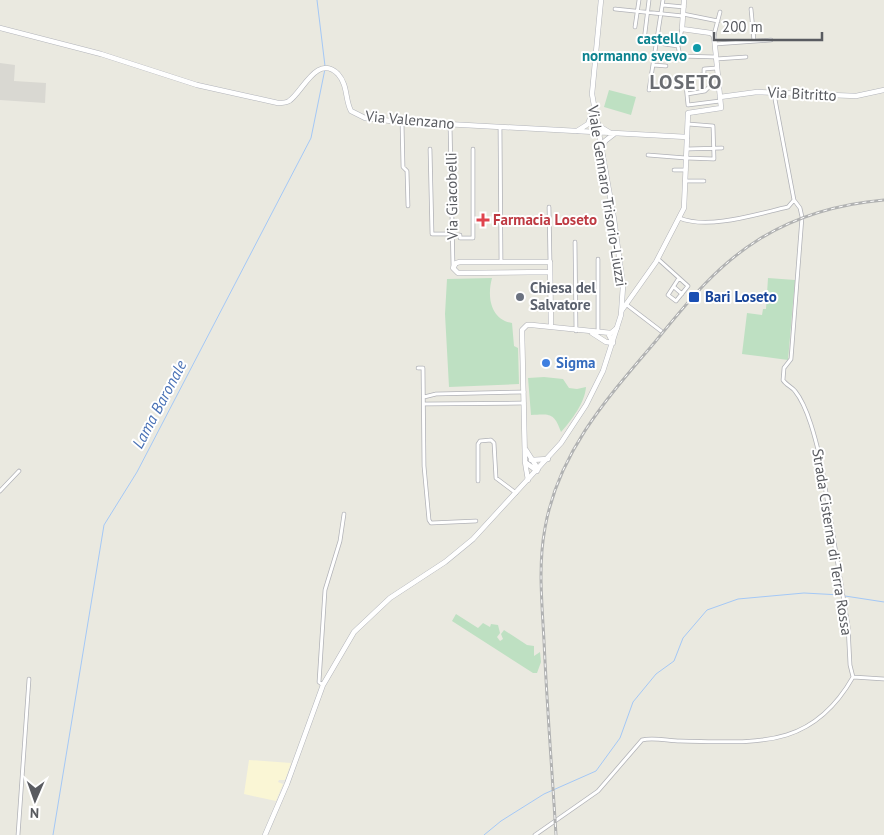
<svg xmlns="http://www.w3.org/2000/svg" width="884" height="835" font-family="'PT Sans',sans-serif">
<style>
.commercial{fill:#faf6d5}
.industrial{fill:#d9d8d2}
.green{fill:#bee0c2}
.lines{fill:none;stroke-linecap:round;stroke-linejoin:round}
.stream{stroke:#a4c8f6;stroke-width:1}
.minor-casing{stroke:#b1b2b7;stroke-width:4.5}
.tertiary-casing{stroke:#b1b2b7;stroke-width:5.5}
.secondary-casing{stroke:#b2b4ba;stroke-width:5.5}
.minor{stroke:#fff;stroke-width:3}
.tertiary{stroke:#fff;stroke-width:4.5}
.secondary{stroke:#fff;stroke-width:4.5}
.rail-casing{stroke:#b1b2b2;stroke-width:3}
.rail{stroke:#fff;stroke-width:1;stroke-dasharray:4;stroke-linecap:butt}
.culture-dot{fill:#0f9aa8;stroke:#fff;stroke-width:2}
.health-dot{fill:#e0444e;stroke:#fff;stroke-width:2}
.worship-dot{fill:#6b7280;stroke:#fff;stroke-width:2}
.transit-dot{fill:#1a4fb4;stroke:#fff;stroke-width:2}
.shop-dot{fill:#3f7fe0;stroke:#fff;stroke-width:2}
.labels{text-anchor:middle;stroke-width:4;stroke-linejoin:round;paint-order:stroke}
.culture-label{font-size:15px;font-weight:bold;fill:#0d838f;stroke:#fff;text-anchor:end}
.street-label{font-size:15px;fill:#595b60;stroke:#fff}
.health-label{font-size:15px;font-weight:bold;fill:#be3a42;stroke:#fff;text-anchor:start}
.worship-label{font-size:15px;font-weight:bold;fill:#5b616d;stroke:#fff;text-anchor:start}
.transit-label{font-size:15px;font-weight:bold;fill:#164399;stroke:#fff;text-anchor:start}
.shop-label{font-size:15px;font-weight:bold;fill:#366cbe;stroke:#fff;text-anchor:start}
.water-label{font-size:16px;font-style:italic;fill:#4a72b6;stroke:#fff}
.district-label{font-size:20px;font-weight:bold;letter-spacing:1px;fill:#6a6d72;stroke:#fff}
</style>
<rect width="100%" height="100%" fill="#eae9e0"/>
<!-- commercial -->
<path class="commercial" d="M 249,760 L 291,763 L 285,780 L 279,780 L 278,782 L 283,784 L 276,801 L 244,794 Z"/>
<!-- industrial -->
<path class="industrial" d="M 0,63 L 15,65 L 14,81 L 46,83 L 45,103 L 0,100 Z"/>
<!-- green -->
<path class="green" d="M 609,90 L 636,97 L 631,115 L 604,107 Z
M 492,278 C 487,296 490,319 512,323 L 514,346 L 518,348 L 519,384 L 449,387 L 445,314 L 447,279 Z
M 768,278 L 795,280 L 788,360 L 742,354 L 747,313 L 762,315 L 763,309 L 766,309 Z
M 544,377 L 563,379 L 569,388 L 577,389 L 586,387 C 585,402 572,420 561,432 C 554,413 551,414 531,415 L 528,378 Z
M 456,614 L 478,628 L 483,623 L 490,627 L 491,624 L 498,625 L 500,633 L 497,637 L 500,641 L 503,639 L 501,634 L 504,630 L 527,645 L 534,646 L 534,656 L 540,652 L 541,662 L 537,673 L 533,673 L 452,621 Z"/>
<g class="lines">
<!-- stream -->
<path class="stream" d="M 317,0 L 325,66
M 845,596 L 884,602
M 53,835 L 104,525 L 137,472 L 311,138 L 325,69
M 484,835 L 501,821 L 544,794 L 596,771 L 620,738 L 633,702 L 656,674 L 674,661 L 683,638 L 707,610 L 738,599 L 804,593 L 841,595"/>
<!-- minor casing -->
<g class="minor-casing">
<path id="minor" d="M 649,0 L 644,41 L 678,46
M 663,5 L 684,7
M 615,9 L 683,16
M 751,9 L 754,41
M 683,14 L 718,21
M 635,27 L 639,0
M 682,29 L 678,46 L 680,56 L 716,57
M 714,35 L 720,12
M 715,44 L 771,40
M 716,59 L 746,57
M 653,65 L 666,66
M 701,75 L 704,74 L 704,69 L 717,68
M 686,85 L 688,105
M 649,90 L 663,0
M 687,94 L 705,91 L 711,85
M 774,94 L 794,200 L 800,208 L 802,217 L 791,359 L 784,368 L 783,380 C 786,385 792,387 795,391 C 808,407 816,441 821,462 L 848,626 L 850,665 L 853,677
M 688,105 L 720,101
M 402,122 L 403,167 L 407,171 L 408,206
M 450,124 L 453,266
M 500,127 L 501,262
M 430,149 L 432,234 L 452,234
M 687,149 L 722,148
M 648,155 L 686,158
M 686,158 L 714,159 L 713,126 L 688,124
M 674,170 L 686,170
M 685,181 L 704,181
M 549,207 L 550,262
M 679,218 C 709,230 757,214 788,207 L 794,200
M 452,235 L 460,235 L 460,238 L 473,238 L 473,149
M 575,242 L 576,331
M 598,259 L 598,332
M 658,259 L 688,286 L 676,301 L 668,295 L 679,278
M 674,287 L 682,294
M 627,305 L 661,331
M 418,368 L 423,368 L 424,466 L 429,520 L 431,523 L 476,521
M 424,397 L 436,394 L 524,392
M 424,404 L 524,403
M 478,481 L 478,444 L 480,441 L 491,440 L 494,443 L 496,478 L 516,493
M 0,491 L 19,471
M 853,677 L 884,679
M 323,685 L 319,682 L 325,590 L 340,541 L 344,514
M 18,835 L 29,679
M 535,835 L 598,791 L 642,740 C 653,737 669,741 680,741 C 755,742 811,751 853,677"/>
</g>
<!-- tertiary casing -->
<g class="tertiary-casing">
<path id="tertiary" d="M 684,0 L 682,29 L 711,33 L 714,36 L 720,97
M 550,272 L 458,273 L 453,268 L 456,263 L 460,262 L 550,262 L 551,327
M 622,310 L 656,262 L 684,208 L 687,137
M 592,333 L 606,342 L 613,343 L 608,333
M 526,450 L 538,469
M 531,460 L 548,459
M 525,462 L 537,471
M 528,480 L 525,462 L 522,330 L 527,325 L 532,325 L 611,333 L 617,328"/>
</g>
<!-- secondary casing -->
<g class="secondary-casing">
<path id="secondary" d="M 0,28 L 101,54 L 197,85 L 278,103 C 281,103 286,103 289,101 C 302,93 317,53 338,74 C 348,85 345,100 351,111 L 365,118 L 391,121 L 687,137 L 688,113 L 721,108 L 720,97 L 757,92 L 856,96 L 884,90
M 597,121 L 599,126 L 609,132
M 577,131 L 588,124 L 593,111
M 602,151 L 605,141 L 614,134
M 265,835 L 287,784 L 323,685 L 354,632 L 390,598 L 445,562 L 473,539 L 561,443 L 586,405 L 603,371 L 621,315 L 623,286 L 614,219 L 592,94 L 601,0"/>
</g>
<!-- minor -->
<use href="#minor" class="minor"/>
<!-- tertiary -->
<use href="#tertiary" class="tertiary"/>
<!-- secondary -->
<use href="#secondary" class="secondary"/>
<!-- rail casing -->
<g class="rail-casing">
<path id="rail" d="M 556,835 C 552,770 547,706 544,641 C 542,603 538,565 545,528 C 558,453 607,398 655,342 C 686,304 716,266 758,240 C 796,216 839,204 884,200"/>
</g>
<!-- rail -->
<use href="#rail" class="rail"/>
</g>
<!-- markers -->
<circle class="culture-dot" cx="697" cy="48" r="5"/>
<path class="health-dot" d="M480.5 212.5h5v5h5v5h-5v5h-5v-5h-5v-5h5z"/>
<circle class="worship-dot" cx="520" cy="297" r="5"/>
<rect class="transit-dot" x="688" y="291" width="12" height="12" rx="2.5"/>
<circle class="shop-dot" cx="546" cy="363" r="5"/>
<g class="labels">
<!-- culture labels -->
<g class="culture-label">
<text x="687" y="44">castello<tspan x="687" dy="17">normanno svevo</tspan></text>
</g>
<!-- street labels -->
<g class="street-label">
<text transform="translate(802 94) rotate(3)" y="5">Via Bitritto</text>
<text transform="translate(410 120) rotate(5)" y="5">Via Valenzano</text>
<text transform="translate(452 196) rotate(-91)" y="5">Via Giacobelli</text>
<text transform="translate(607 196) rotate(81)" y="5">Viale Gennaro Trisorio-Liuzzi</text>
<text transform="translate(832 542) rotate(81)" y="5">Strada Cisterna di Terra Rossa</text>
</g>
<!-- health labels -->
<g class="health-label">
<text x="493" y="225">Farmacia Loseto</text>
</g>
<!-- worship labels -->
<g class="worship-label">
<text x="530" y="293">Chiesa del<tspan x="530" dy="17">Salvatore</tspan></text>
</g>
<!-- transit labels -->
<g class="transit-label">
<text x="705" y="302">Bari Loseto</text>
</g>
<!-- shop labels -->
<g class="shop-label">
<text x="556" y="368">Sigma</text>
</g>
<!-- water labels -->
<g class="water-label">
<text transform="translate(159 404) rotate(-62)" y="6">Lama Baronale</text>
</g>
<!-- district labels -->
<g class="district-label">
<text x="686" y="89">LOSETO</text>
</g>
</g>
<!-- north arrow -->
<g transform="translate(35 800) rotate(182)" stroke="#ffffff" stroke-width="4" paint-order="stroke">
<path d="M0-4L9 19L0 12L-9 19Z" fill="#595b60"/>
<text y="-8" font-size="14" font-weight="bold" text-anchor="middle" fill="#595b60">N</text>
</g>
<!-- scale -->
<path d="M714 32v8h108v-8" fill="none" stroke="#595b60" stroke-width="2.5"/>
<text x="722" y="32" font-size="15" fill="#595b60" stroke="#ffffff" stroke-width="4" paint-order="stroke">200 m</text>
</svg>
